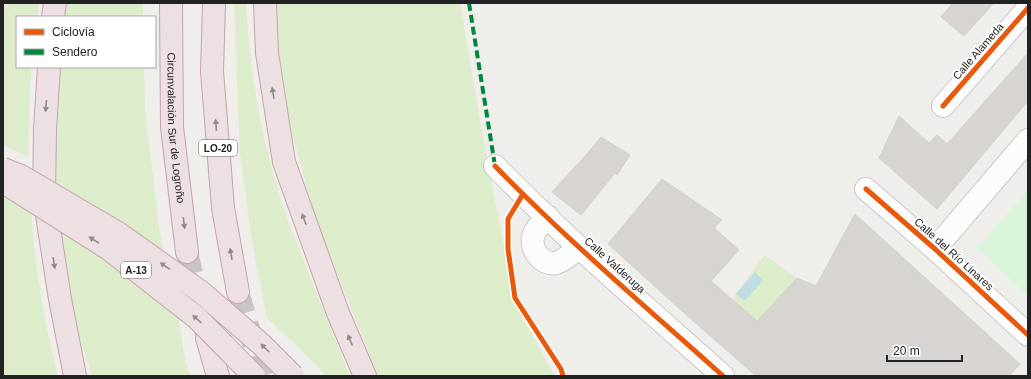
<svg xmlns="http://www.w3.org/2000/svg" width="1031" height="379" font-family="Arial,sans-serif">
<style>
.grass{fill:#ddeccb}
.park{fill:#daf5da}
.water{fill:#bfdbe3}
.building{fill:#d7d4d2;stroke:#d3d0cc}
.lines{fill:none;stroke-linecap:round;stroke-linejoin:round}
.highway-tunnel{stroke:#c7c5c3;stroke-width:22;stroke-dasharray:22 11;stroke-linecap:butt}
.minor-casing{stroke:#c9c8c7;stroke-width:24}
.highway-casing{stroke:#c5a2ac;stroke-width:24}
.minor{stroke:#fdfcfc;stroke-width:22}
.highway{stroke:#ece0e2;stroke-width:22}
.highway-bridge-casing{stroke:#c5a2ac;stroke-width:24;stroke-linecap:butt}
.highway-bridge{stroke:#ece0e2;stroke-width:22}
.quiet{stroke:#00873e;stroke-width:4;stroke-dasharray:8 4;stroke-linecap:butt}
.cycleway-casing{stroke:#fff;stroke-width:8}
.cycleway{stroke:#e8590c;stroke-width:5}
.oneway{fill:#918a8c}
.labels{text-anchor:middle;stroke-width:4;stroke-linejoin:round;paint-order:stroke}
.shield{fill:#fff;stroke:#646464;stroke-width:1}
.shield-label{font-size:10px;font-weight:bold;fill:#222}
.street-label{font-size:11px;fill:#222;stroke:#fff}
</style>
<rect width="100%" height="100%" fill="#f0eeeb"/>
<!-- grass -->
<path class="grass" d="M 3,3 L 39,3 L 37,17 L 17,17 L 17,67 L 31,67 L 28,157 L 3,145 Z
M 66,3 L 143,3 L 143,17 L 64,17 Z
M 234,3 L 246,3 C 250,69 260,134 280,197 C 288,222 298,245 307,269 C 321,305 335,340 350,376 L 326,376 L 303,352 L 267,318 L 251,236 L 240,153 Z
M 272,3 L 460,3 L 481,127 L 505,252 L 512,299 L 555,376 L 378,376 L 317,223 L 285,109 Z
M 59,67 L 144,67 L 145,110 L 160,234 L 178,317 L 185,360 L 190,376 L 92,376 L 68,300 L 55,172 Z
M 3,195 L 31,210 C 35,266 44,322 58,376 L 3,376 Z
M 765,255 L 797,278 L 757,321 L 732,299 Z"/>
<!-- park -->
<path class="park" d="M 1028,190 L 1028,296 L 977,248 Z"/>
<!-- water -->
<path class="water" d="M 755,272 L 763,280 L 745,301 L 736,294 Z"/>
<!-- building -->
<path class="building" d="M 953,3 L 994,3 L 964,36 L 941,17 Z
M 1028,53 L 1028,101 L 937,209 L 879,158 L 899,116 L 929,143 L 937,135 L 947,144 Z
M 601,137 L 630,155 L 617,175 L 615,173 L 581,215 L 552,192 L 586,155 Z
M 662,179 L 722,220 L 714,228 L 739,250 L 711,281 L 757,321 L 797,278 L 816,286 L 855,214 L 1020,364 L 1009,376 L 756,376 L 682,311 L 608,244 Z"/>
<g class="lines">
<!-- highway-tunnel -->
<path class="highway-tunnel" d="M 187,252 L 206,335
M 238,292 L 263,376"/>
<!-- minor casing -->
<g class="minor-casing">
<path id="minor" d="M 943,106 L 1028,8
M 495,166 C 567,240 646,307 723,376
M 866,189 L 935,249 L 1028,335
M 548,217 C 542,222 535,229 533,237 C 530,250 543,266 556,263 C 566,260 572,253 579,247
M 935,249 L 1028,140"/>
</g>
<!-- highway casing -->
<g class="highway-casing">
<g id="highway">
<path id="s1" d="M 171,3 L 172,127 L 187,252"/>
<path d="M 214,3 L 212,71 L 223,208 L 238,292"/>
<path d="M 265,3 L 267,53 L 284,162 L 338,313 L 365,376"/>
<path d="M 53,17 L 55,3"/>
<path d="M 49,67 L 45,130 L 44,196 L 60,299 L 75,376"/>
<path d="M 207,338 L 218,376"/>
</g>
</g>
<!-- minor -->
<use href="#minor" class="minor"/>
<!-- highway -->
<use href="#highway" class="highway"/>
<!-- highway-bridge casing -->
<g class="highway-bridge-casing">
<path id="highway-bridge" d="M 3,169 L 21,176 L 118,233 L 201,292 L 261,344 L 293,376
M 3,182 L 109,249 L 197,318 L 254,376"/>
</g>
<!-- highway-bridge -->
<use href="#highway-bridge" class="highway-bridge"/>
<!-- quiet -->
<path class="quiet" d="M 469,3 L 495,166"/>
<!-- cycleway casing -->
<g class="cycleway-casing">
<path id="cycleway" d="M 943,106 L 1028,8
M 495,166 C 567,240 646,307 723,376
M 866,189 L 935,249 L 1028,335
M 523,194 L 508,219 L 508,249 L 515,298 L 561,369 L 563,376"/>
</g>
<!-- cycleway -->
<use href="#cycleway" class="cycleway"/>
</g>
<!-- one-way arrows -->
<defs><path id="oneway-solid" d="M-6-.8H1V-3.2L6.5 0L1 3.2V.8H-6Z"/></defs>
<g class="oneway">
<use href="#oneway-solid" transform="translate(273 93) rotate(-99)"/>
<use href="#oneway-solid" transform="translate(46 106) rotate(94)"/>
<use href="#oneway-solid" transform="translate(216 125) rotate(-94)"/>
<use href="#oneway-solid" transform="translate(304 219) rotate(-110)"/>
<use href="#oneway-solid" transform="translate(184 223) rotate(83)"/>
<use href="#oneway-solid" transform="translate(94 240) rotate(-148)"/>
<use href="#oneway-solid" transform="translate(231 254) rotate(-100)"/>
<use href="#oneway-solid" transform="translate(54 263) rotate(81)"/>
<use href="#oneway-solid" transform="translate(165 266) rotate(-145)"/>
<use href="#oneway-solid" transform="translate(197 319) rotate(-138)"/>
<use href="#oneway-solid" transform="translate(350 340) rotate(-114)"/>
<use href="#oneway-solid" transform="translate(265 348) rotate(-135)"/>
</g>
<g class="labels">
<!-- shield labels -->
<g class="shield">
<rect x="199" y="140" width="38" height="16" rx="3"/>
<rect x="121" y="262" width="30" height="16" rx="3"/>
</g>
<g class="shield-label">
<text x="218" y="152">LO-20</text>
<text x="136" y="274">A-13</text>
</g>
<!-- street labels -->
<g class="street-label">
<text transform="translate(978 51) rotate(-49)" y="4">Calle Alameda</text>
<text dy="4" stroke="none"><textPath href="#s1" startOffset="125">Circunvalación Sur de Logroño</textPath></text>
<text transform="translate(954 254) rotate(42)" y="4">Calle del Río Linares</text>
<text transform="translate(615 265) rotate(42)" y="4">Calle Valderuga</text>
</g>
</g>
<!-- border -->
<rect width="1031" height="379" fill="none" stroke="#222222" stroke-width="8"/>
<!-- legend -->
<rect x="16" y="16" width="140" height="52" fill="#ffffff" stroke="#a7a7a7"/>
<rect x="24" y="29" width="20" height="6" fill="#e8590c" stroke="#a7a7a7"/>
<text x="52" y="36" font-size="12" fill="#222222">Ciclovía</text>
<rect x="24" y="49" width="20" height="6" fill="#00873e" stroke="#a7a7a7"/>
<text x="52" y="56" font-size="12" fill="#222222">Sendero</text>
<!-- scale -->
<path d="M887 355v6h75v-6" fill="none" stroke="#222222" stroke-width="2"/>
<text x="893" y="355" font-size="12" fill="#222222" stroke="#ffffff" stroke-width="3" paint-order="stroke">20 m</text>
</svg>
